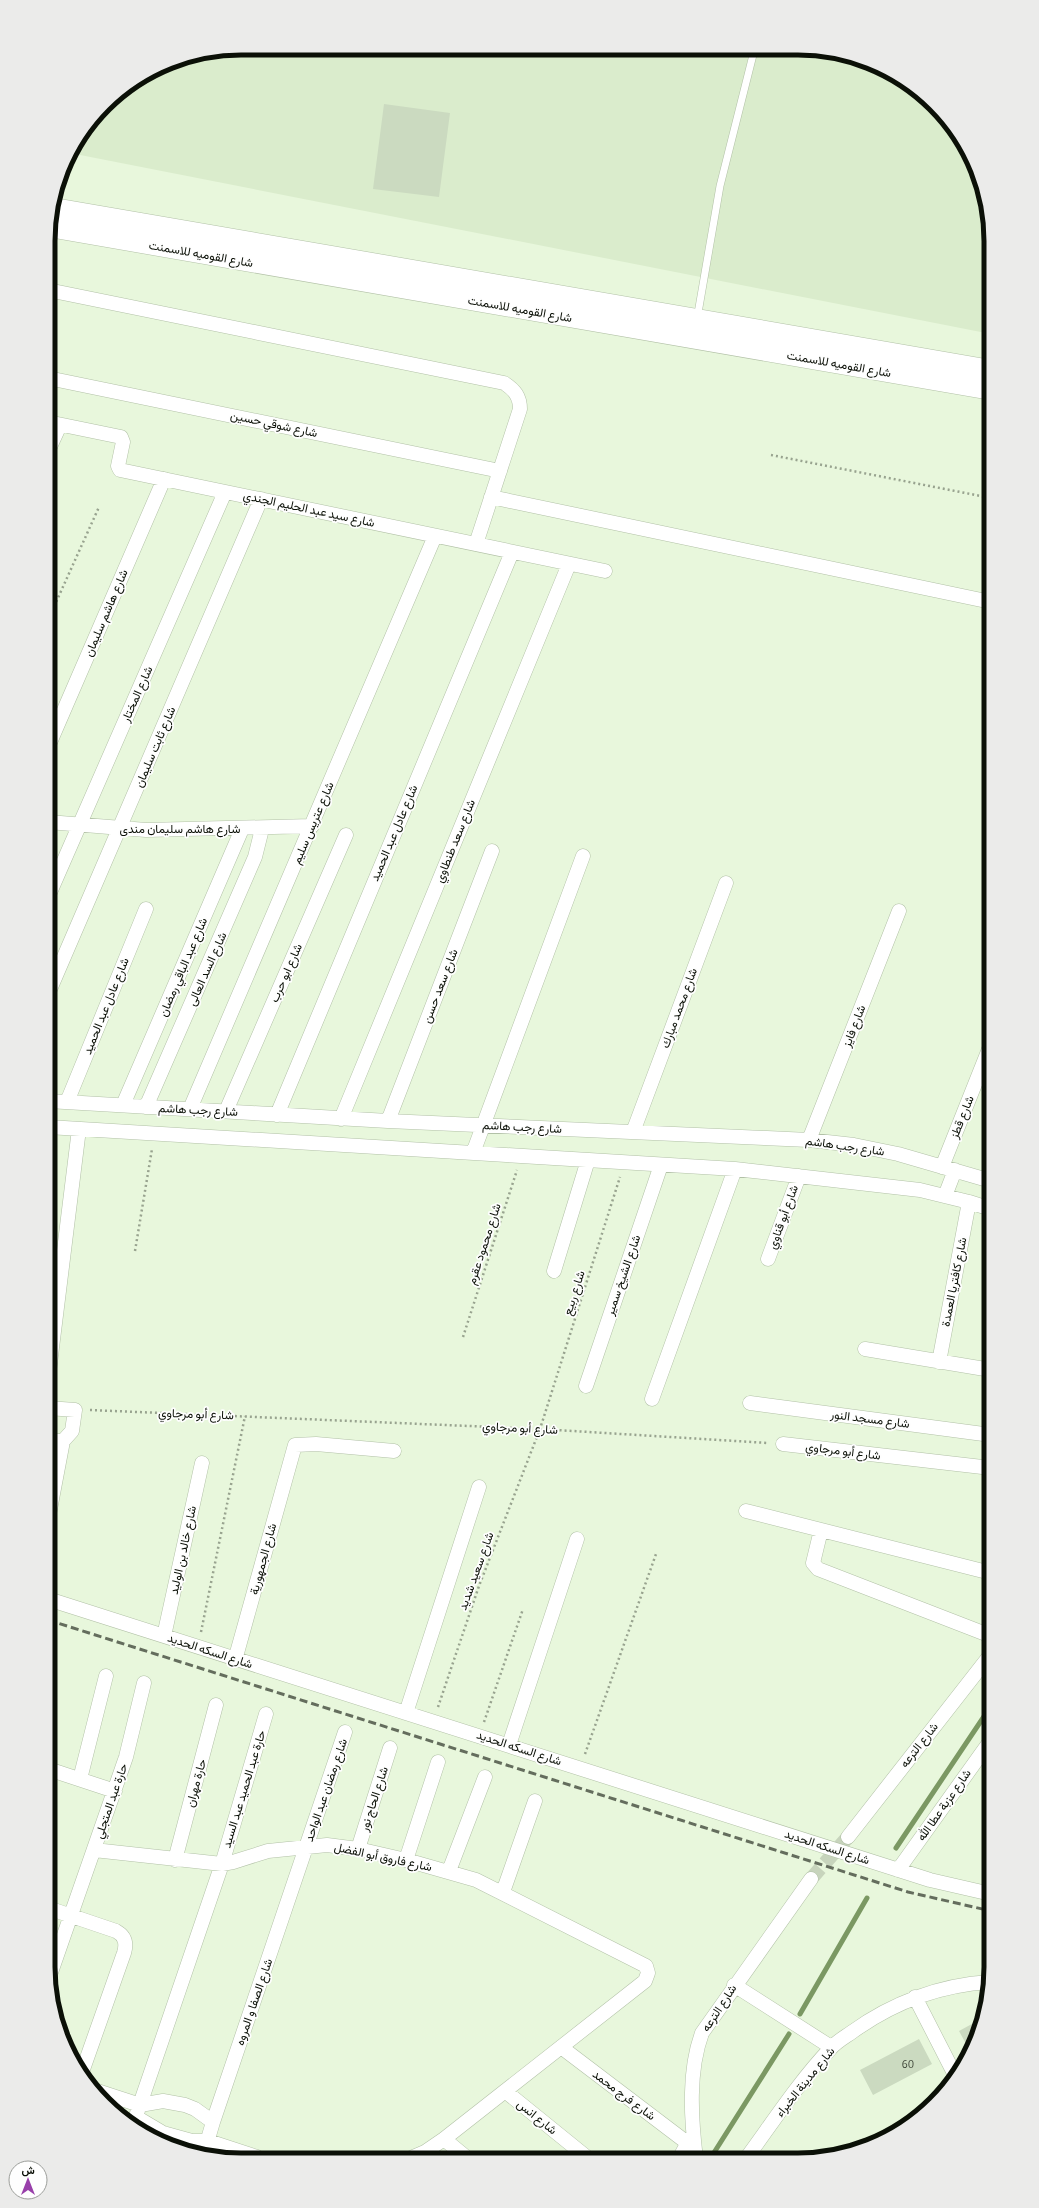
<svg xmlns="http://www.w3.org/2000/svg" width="1039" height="2208" font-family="Bitter,Vazirmatn,serif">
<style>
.built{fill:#daeccc}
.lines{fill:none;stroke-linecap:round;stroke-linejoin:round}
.stream{stroke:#7b9863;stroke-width:5}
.building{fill:#cbdac0}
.street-tunnel{stroke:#c7d4bc;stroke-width:14;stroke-dasharray:14 7;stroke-linecap:butt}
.lane-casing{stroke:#b2c1a7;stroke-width:8}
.street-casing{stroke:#b2c1a7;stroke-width:15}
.secondary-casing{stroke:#b2c1a7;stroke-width:21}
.path{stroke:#98a38f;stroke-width:2.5;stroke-dasharray:2 3;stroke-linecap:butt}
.lane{stroke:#fff;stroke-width:7}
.street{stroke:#fff;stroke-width:14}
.secondary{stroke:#fff;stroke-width:20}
.rail{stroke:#646d5d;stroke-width:3;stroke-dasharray:8 4;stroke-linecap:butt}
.labels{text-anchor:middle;stroke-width:3.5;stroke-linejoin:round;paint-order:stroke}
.number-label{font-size:10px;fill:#3b4235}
.street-label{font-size:12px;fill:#0b1007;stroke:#fefefe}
.rim{fill:none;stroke:#0b1007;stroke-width:5}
</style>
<rect width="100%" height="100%" fill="#e8f7dc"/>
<!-- built -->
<path class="built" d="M 241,48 L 836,52 L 884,68 L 925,96 L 959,134 L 984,191 L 991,241 L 991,334 L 70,153 L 114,96 L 167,63 Z"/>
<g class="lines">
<!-- stream -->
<path class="stream" d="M 896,1848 L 991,1706
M 800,2014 L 867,1898
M 710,2159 L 789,2034"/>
</g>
<!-- building -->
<path class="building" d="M 384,104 L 450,113 L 439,197 L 373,189 Z
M 981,2019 L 976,2041 L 970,2051 L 959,2031 Z
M 919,2039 L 932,2064 L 873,2095 L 860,2070 Z"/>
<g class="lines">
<!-- street-tunnel -->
<path class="street-tunnel" d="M 811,1879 L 848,1837"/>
<!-- lane casing -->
<g class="lane-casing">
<path id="lane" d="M 697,319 L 720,186 L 754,51"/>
</g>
<!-- street casing -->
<g class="street-casing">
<path id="street" d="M 48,290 L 504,383 C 515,390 520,397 520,409 L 476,544
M 48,378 L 500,471
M 48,422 L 121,437 L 123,442 L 118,466 L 120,470 L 605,571
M 48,451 L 60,425
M 491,497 L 991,602
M 48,747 L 164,479
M 48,822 L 146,830 L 312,826
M 48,897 L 225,492
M 48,994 L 261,499
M 48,1101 L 388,1121 L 809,1140 L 854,1145 L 898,1154 L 991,1181
M 67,1102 L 146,909
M 123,1105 L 242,829
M 146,1107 L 255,857 L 262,829
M 190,1109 L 435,536
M 226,1111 L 346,835
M 277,1115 L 512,552
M 341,1119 L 569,564
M 388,1121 L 492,851
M 48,1127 L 735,1169 L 920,1190 L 969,1202 L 991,1209
M 633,1132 L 726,883
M 809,1140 L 899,911
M 473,1153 L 583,856
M 942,1167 L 991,1044
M 945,1196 L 955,1170
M 768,1259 L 799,1176
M 554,1271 L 588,1160
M 865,1349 L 991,1370
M 939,1362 L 969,1202
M 48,1380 L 79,1129
M 586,1386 L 661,1165
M 652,1399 L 735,1169
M 750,1403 L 991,1435
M 48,1441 L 63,1441
M 783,1444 L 991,1468
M 746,1511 L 991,1573
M 48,1520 L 63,1441 L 72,1431 L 75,1410 L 48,1408
M 821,1530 L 813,1563 L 818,1569 L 991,1636
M 48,1599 L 930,1880 L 991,1894
M 164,1636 L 202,1463
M 235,1660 L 295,1445 L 316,1444 L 394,1451
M 406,1713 L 479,1487
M 509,1745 L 577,1539
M 48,1769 L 115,1791
M 80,1779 L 106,1676
M 848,1837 L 991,1654
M 358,1849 L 390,1748
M 94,1850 L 222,1864 L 233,1862 L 268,1851 L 327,1845 L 358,1849 L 406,1860 L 476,1880 L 646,1966 L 648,1973 L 645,1981 L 444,2139 L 425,2152 L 411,2158
M 175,1860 L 216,1705
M 406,1860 L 438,1762
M 898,1870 L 991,1740
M 449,1871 L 485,1777
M 503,1892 L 535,1801
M 48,1908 L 116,1931 C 125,1936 127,1943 124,1953 L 81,2075
M 49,1978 L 126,1757 L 144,1683
M 734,1985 L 831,2047
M 915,1997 L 955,2075
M 561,2047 L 694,2148
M 94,2090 L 140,2105 L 163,2101 L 185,2105 L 195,2109 L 213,2122
M 505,2091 L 589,2159
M 136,2117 L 163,2133 L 192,2141 L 208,2141 L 257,2157
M 133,2125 L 222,1864 L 266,1714
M 444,2139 L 467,2158
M 203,2156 L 213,2122 L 345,1732
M 679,2159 L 687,2144
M 696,2159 C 691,2118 688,2071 702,2033 L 811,1879
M 745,2160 C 773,2122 798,2083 830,2049 C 836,2042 845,2037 852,2032 C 892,2003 940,1985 990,1982"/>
</g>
<!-- secondary casing -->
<g class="secondary-casing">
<path id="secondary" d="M 54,208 L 991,370
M 49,227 L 991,390"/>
</g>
<!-- path -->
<path class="path" d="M 771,455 L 991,498
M 48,620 L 99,507
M 135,1251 L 152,1149
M 463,1337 L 517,1170
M 90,1410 L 540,1429 L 768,1443
M 201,1632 L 245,1416
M 438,1707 L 479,1586 L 540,1429 L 620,1177
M 484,1722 L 523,1609
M 585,1754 L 656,1554"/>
<!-- lane -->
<use href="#lane" class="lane"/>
<!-- street -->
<use href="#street" class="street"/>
<!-- secondary -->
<use href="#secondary" class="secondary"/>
<!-- rail -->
<path class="rail" d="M 48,1620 L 908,1892 L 991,1911"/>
</g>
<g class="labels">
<!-- number labels -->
<g class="number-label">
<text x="908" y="2068">60</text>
</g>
<!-- street labels -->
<g class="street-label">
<text transform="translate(201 254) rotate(10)" y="4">شارع القوميه للاسمنت</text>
<text transform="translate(520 309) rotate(10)" y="4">شارع القوميه للاسمنت</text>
<text transform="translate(839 364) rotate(10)" y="4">شارع القوميه للاسمنت</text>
<text transform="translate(274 424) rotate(12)" y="4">شارع شوقي حسين</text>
<text transform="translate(309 509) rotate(12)" y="4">شارع سيد عبد الحليم الجندي</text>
<text transform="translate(106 613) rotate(-67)" y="4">شارع هاشم سليمان</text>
<text transform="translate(137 694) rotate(-66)" y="4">شارع المختار</text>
<text transform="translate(155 747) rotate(-67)" y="4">شارع ثابت سليمان</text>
<text transform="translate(313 823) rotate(-67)" y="4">شارع عتريس سليم</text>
<text x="180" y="833">شارع هاشم سليمان مندى</text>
<text transform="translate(394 833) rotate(-67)" y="4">شارع عادل عبد الحميد</text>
<text transform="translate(455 841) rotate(-68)" y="4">شارع سعد طنطاوي</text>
<text transform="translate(183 967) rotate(-67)" y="4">شارع عبد الباقي رمضان</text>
<text transform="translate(207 969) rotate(-66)" y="4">شارع السد العالى</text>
<text transform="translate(286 973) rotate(-66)" y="4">شارع ابو حرب</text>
<text transform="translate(440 986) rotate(-69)" y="4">شارع سعد حسن</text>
<text transform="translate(106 1006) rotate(-68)" y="4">شارع عادل عبد الحميد</text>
<text transform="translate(679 1008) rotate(-70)" y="4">شارع محمد مبارك</text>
<text transform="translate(854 1026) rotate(-69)" y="4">شارع فايز</text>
<text transform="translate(198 1110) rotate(3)" y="4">شارع رجب هاشم</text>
<text transform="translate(962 1117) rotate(-68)" y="4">شارع قطز</text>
<text transform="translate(522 1127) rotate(3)" y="4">شارع رجب هاشم</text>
<text transform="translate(845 1146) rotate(8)" y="4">شارع رجب هاشم</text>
<text transform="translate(783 1217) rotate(-70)" y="4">شارع أبو قناوي</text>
<text transform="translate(484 1244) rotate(-72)" y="4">شارع محمود عقرم</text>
<text transform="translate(623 1275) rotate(-71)" y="4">شارع الشيخ سمير</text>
<text transform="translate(954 1282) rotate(-79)" y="4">شارع كافتريا العمدة</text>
<text transform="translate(574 1293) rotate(-72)" y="4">شارع ربيع</text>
<text transform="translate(196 1414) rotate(2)" y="4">شارع أبو مرجاوي</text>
<text transform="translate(870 1419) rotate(7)" y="4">شارع مسجد النور</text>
<text transform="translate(520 1428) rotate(3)" y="4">شارع أبو مرجاوي</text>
<text transform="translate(843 1451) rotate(7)" y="4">شارع أبو مرجاوي</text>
<text transform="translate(183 1550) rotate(-78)" y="4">شارع خالد بن الوليد</text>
<text transform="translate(263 1559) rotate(-75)" y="4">شارع الجمهورية</text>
<text transform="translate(476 1571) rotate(-70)" y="4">شارع سعيد شديد</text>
<text transform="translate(210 1651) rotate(18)" y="4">شارع السكه الحديد</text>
<text transform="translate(919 1745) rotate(-52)" y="4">شارع الترعه</text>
<text transform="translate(519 1748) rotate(18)" y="4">شارع السكه الحديد</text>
<text transform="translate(196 1783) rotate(-75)" y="4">حارة مهران</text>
<text transform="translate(244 1789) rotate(-73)" y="4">حارة عبد الحميد عبد السيد</text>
<text transform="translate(326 1790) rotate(-71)" y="4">شارع رمضان عبد الواحد</text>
<text transform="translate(374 1799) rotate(-72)" y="4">شارع الحاج نور</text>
<text transform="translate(111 1801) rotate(-71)" y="4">حارة عبد المتجلي</text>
<text transform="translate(944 1805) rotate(-55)" y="4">شارع عزبة عطا الله</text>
<text transform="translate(827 1847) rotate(18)" y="4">شارع السكه الحديد</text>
<text transform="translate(383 1857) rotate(12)" y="4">شارع فاروق أبو الفضل</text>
<text transform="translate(254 2002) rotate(-71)" y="4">شارع الصفا و المروه</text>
<text transform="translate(719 2008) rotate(-57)" y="4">شارع الترعه</text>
<text transform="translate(805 2082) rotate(-51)" y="4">شارع مدينة الخبراء</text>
<text transform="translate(624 2095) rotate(37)" y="4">شارع فرج محمد</text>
<text transform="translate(537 2117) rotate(39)" y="4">شارع انس</text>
</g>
</g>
<!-- crop -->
<path d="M0 0H1039V2208H0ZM241 55H798A186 186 0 0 1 984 241V1967A186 186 0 0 1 798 2153H241A186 186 0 0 1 55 1967V241A186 186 0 0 1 241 55Z" fill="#ebebea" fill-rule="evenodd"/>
<path class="rim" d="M241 55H798A186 186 0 0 1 984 241V1967A186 186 0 0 1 798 2153H241A186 186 0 0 1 55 1967V241A186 186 0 0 1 241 55Z"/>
<!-- north arrow -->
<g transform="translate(28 2180)"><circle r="19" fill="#fefefe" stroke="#9d9f9b"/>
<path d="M0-3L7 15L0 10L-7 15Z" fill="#983faa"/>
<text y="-6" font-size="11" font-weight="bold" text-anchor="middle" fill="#0b1007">ش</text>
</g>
</svg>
